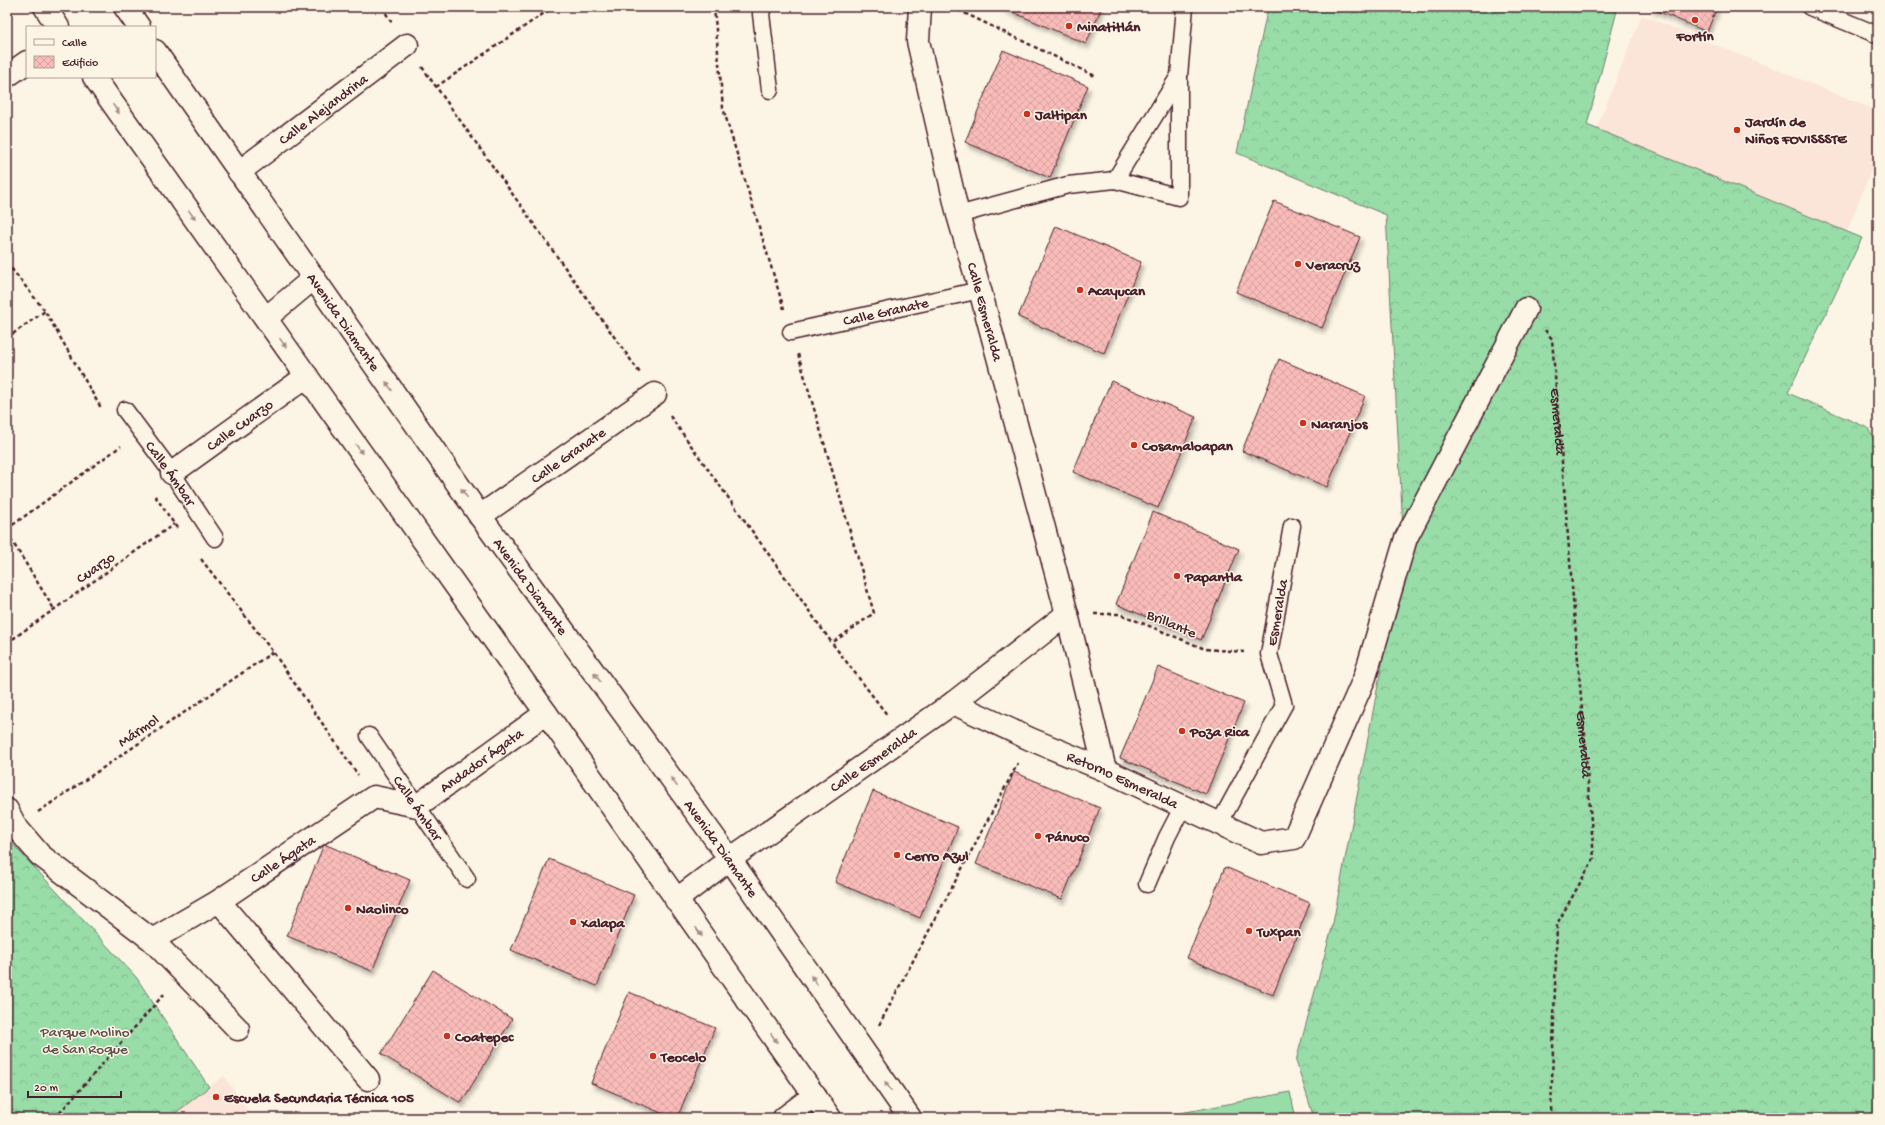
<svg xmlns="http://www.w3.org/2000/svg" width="1885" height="1125" font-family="'Gochi Hand',sans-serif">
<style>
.built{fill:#fbe4d8}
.forest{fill:url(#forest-crowns);stroke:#717e6a}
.pitch{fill:#98dca8;stroke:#717e6a}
.building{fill:url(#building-cross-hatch);stroke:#4a1f2b;filter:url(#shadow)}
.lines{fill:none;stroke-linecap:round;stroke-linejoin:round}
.lane-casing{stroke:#4a1f2b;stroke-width:19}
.street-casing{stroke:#4a1f2b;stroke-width:25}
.secondary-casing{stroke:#4a1f2b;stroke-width:25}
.path{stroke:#4a1f2b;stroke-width:2.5;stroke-dasharray:4 3;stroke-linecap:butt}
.lane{stroke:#fcf5e5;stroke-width:16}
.street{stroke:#fcf5e5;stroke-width:22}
.secondary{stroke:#fcf5e5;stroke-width:22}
.oneway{fill:#a38a88}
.poi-dot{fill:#c8321e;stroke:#fcf5e5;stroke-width:1.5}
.labels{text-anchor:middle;stroke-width:3;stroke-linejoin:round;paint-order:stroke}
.poi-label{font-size:15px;font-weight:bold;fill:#4a1f2b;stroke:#fcf5e5;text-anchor:start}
.street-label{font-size:15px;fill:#4a1f2b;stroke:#fcf5e5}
.park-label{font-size:15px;fill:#5e4e4a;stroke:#fcf5e5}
</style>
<defs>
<pattern id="forest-crowns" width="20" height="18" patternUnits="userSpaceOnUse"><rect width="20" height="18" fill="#98dca8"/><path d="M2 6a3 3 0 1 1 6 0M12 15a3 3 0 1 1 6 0" fill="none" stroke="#84bc91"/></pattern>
<pattern id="building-cross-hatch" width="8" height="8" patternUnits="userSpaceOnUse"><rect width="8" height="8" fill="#f9bcb9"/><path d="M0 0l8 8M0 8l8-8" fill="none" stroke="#d7a19f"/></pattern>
<filter id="shadow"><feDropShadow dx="2.5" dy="4.5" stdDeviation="2" flood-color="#0004"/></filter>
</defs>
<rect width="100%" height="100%" fill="#fcf5e5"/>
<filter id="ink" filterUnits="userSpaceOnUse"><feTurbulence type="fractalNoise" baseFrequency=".025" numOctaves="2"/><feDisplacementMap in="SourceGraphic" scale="8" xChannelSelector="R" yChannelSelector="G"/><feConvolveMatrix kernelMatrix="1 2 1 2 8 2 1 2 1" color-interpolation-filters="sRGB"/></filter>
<g filter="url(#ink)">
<!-- built -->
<path class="built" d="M 1642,15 L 1878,111 L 1878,153 L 1839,251 L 1588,150 Z
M 224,1076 L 253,1118 L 164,1118 Z"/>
<!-- forest -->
<path class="forest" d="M 1268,7 L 1618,7 L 1587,125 L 1862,238 L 1788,393 L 1868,428 L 1878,449 L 1878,1118 L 1314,1118 L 1296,1061 L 1332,928 L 1404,548 L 1386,215 L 1237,153 Z
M 7,838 L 136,977 L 209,1087 L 169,1118 L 7,1118 Z"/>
<!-- pitch -->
<path class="pitch" d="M 1290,1092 L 1296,1118 L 1155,1118 Z"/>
<!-- building -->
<path class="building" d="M 1001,7 L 1102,7 L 1086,44 Z
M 1648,7 L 1717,7 L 1707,32 Z
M 1003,50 L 1088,86 L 1050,178 L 965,142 Z
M 1274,201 L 1360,237 L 1322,328 L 1236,292 Z
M 1056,226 L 1141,262 L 1104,353 L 1018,317 Z
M 1279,359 L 1365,396 L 1327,487 L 1242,451 Z
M 1111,381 L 1196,417 L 1158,508 L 1073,472 Z
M 1153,512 L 1239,549 L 1201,640 L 1116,604 Z
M 1158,667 L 1244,703 L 1206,794 L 1120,758 Z
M 1014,772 L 1100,808 L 1062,899 L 976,864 Z
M 873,791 L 958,827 L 920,918 L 835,882 Z
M 324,844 L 410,880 L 372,971 L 287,936 Z
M 549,859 L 634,895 L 597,986 L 511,950 Z
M 1225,867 L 1310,903 L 1273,995 L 1187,958 Z
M 433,970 L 512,1019 L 461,1103 L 381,1054 Z
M 629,992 L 715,1028 L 677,1118 L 673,1118 L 591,1083 Z"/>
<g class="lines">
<!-- lane casing -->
<g class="lane-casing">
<g id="lane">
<path d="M 763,7 L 761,14 L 770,90"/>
<path d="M 1810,7 L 1878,35"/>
<path d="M 1115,180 L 1179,76"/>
<path d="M 958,215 L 1068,185 L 1115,180 L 1179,197 L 1179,76 L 1185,7"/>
<path id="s2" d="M 791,332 L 980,290"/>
<path id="s3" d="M 125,410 L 172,473 L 215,538"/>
<path id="s4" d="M 369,736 L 467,879"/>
<path id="s5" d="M 1219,824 L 1284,705 L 1269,654 L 1292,526"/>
<path d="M 1147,884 L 1167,837 L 1182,808"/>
</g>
</g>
<!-- street casing -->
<g class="street-casing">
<g id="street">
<path id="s6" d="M 920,7 L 918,41 L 958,215 L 980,290 L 1067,614 L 1105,770"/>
<path d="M 7,76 L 27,62"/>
<path id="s7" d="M 239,172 L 407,45"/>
<path id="s8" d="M 172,473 L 307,376"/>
<path id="s9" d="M 480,516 L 655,394"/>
<path id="s10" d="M 953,703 L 1030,739 L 1105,770 L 1261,843 L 1294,838 L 1365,677 L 1406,538 L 1526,309"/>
<path d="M 7,810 L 16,827 L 40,855 L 152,940 L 238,1029"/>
<path id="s11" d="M 676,900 L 730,859 L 953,703 L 1067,614"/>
<path d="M 219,901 L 368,1079"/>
<path id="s12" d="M 152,940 L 219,901 L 374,797 L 417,806 L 546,713"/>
<path d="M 784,1118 L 815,1095"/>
</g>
</g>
<!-- secondary casing -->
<g class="secondary-casing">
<g id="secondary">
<path d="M 45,7 L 58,27"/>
<path d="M 125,7 L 139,27"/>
<path id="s13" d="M 155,51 L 480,516 L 730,859 L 910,1118"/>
<path d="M 94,77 L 546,713 L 830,1118"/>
<path d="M 266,318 L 314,278"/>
</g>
</g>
<!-- path -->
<g class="path">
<path d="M 382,7 L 392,23"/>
<path d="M 714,7 L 723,108 L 784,309"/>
<path d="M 952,7 L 1095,76"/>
<path d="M 422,67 L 640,373"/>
<path d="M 436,87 L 553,7"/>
<path d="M 7,263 L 45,311 L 101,408"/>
<path id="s1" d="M 1545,330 L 1552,339 L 1594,858 L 1557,924 L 1551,1112"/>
<path d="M 7,338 L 45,311"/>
<path d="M 798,354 L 874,613 L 832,643"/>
<path d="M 670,416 L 832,643 L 888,716"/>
<path d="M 155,496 L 177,528"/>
<path d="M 7,529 L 121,446"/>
<path d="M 7,533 L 54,609"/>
<path d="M 201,559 L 273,652 L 358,775"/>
<path d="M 1094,614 L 1120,614 L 1205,649 L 1244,652"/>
<path d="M 7,643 L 174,524"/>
<path d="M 38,812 L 273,652"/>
<path d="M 879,1025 L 1018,763"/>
<path d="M 55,1118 L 165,993"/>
</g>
<!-- lane -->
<use href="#lane" class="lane"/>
<!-- street -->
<use href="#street" class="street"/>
<!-- secondary -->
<use href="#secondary" class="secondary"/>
</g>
<!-- one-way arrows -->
<defs><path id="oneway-solid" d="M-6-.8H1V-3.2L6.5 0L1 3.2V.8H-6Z"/></defs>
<g class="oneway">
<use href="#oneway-solid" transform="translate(116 109) rotate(55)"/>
<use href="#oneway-solid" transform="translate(192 215) rotate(55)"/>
<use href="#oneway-solid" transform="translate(283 343) rotate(54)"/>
<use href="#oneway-solid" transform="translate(389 386) rotate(-125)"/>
<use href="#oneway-solid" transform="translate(359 449) rotate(55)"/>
<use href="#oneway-solid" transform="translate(464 493) rotate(-125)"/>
<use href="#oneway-solid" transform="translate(597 677) rotate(-126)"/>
<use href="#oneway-solid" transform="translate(674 782) rotate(-126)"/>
<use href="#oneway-solid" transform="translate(699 932) rotate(55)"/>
<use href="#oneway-solid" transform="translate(814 980) rotate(-125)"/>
<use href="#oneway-solid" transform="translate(774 1038) rotate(55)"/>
<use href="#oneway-solid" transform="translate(888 1086) rotate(-125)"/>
</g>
</g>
<!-- markers -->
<g class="poi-dot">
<circle cx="1695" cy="20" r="4"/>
<circle cx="1069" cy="26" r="4"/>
<circle cx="1027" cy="114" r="4"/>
<circle cx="1737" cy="130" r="4"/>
<circle cx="1298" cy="264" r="4"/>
<circle cx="1080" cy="290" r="4"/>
<circle cx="1303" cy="423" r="4"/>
<circle cx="1134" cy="445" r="4"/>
<circle cx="1177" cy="576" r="4"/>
<circle cx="1182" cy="731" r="4"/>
<circle cx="1038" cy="836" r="4"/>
<circle cx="897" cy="855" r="4"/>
<circle cx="348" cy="908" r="4"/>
<circle cx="573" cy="922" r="4"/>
<circle cx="1249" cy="931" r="4"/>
<circle cx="447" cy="1036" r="4"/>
<circle cx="653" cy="1056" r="4"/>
<circle cx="216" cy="1097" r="4"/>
</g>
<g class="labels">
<!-- poi labels -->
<g class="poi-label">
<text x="1077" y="31">Minatitlán</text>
<text x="1695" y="40" text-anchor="middle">Fortín</text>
<text x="1035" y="119">Jaltipan</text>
<text x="1745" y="126">Jardín de<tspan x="1745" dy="17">Niños FOVISSSTE</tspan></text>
<text x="1306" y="269">Veracruz</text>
<text x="1088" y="295">Acayucan</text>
<text x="1311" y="428">Naranjos</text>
<text x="1142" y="450">Cosamaloapan</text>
<text x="1185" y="581">Papantla</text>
<text x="1190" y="736">Poza Rica</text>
<text x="1046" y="841">Pánuco</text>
<text x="905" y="860">Cerro Azul</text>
<text x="356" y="913">Naolinco</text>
<text x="581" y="927">Xalapa</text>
<text x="1257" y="936">Tuxpan</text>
<text x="455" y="1041">Coatepec</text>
<text x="661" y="1061">Teocelo</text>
<text x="224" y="1102">Escuela Secundaria Técnica 105</text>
</g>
<!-- street labels -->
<g class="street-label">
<text dy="5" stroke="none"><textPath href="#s7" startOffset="105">Calle Alejandrina</textPath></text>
<text dy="5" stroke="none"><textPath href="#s2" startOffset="97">Calle Granate</textPath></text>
<text dy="5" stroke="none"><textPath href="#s6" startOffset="313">Calle Esmeralda</textPath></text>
<text dy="5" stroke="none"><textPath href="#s13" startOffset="330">Avenida Diamante</textPath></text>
<text dy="5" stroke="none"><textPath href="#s1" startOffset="94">Esmeralda</textPath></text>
<text dy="5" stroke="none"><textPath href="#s8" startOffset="83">Calle Cuarzo</textPath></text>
<text dy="5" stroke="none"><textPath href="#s9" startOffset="107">Calle Granate</textPath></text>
<text dy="5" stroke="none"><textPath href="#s3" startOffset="78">Calle Ámbar</textPath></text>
<text transform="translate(95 567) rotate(-35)" y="5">Cuarzo</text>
<text dy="5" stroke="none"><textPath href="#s13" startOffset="654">Avenida Diamante</textPath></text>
<text dy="5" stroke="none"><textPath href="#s5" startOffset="231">Esmeralda</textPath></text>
<text transform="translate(1172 623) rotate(23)" y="5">Brillante</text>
<text transform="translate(138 730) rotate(-34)" y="5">Mármol</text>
<text dy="5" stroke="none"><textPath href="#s1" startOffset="418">Esmeralda</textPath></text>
<text dy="5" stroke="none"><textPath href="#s11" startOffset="242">Calle Esmeralda</textPath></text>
<text dy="5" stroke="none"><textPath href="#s12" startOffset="387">Andador Ágata</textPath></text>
<text dy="5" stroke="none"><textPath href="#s10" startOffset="186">Retorno Esmeralda</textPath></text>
<text dy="5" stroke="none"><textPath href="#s4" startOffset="87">Calle Ámbar</textPath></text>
<text dy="5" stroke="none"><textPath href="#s13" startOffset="978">Avenida Diamante</textPath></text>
<text dy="5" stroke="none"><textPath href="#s12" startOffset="154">Calle Ágata</textPath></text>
</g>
<!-- park labels -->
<g class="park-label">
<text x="85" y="1036">Parque Molino<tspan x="85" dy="17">de San Roque</tspan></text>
</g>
</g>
<!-- margin -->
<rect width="1885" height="1125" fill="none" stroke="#fcf5e5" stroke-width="24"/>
<rect x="12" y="12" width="1861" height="1101" fill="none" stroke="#4a1f2b" stroke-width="1.5" filter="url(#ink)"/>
<!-- legend -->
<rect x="26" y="26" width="130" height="52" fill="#fcf5e5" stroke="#b59f9b"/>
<rect x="34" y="39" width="20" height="6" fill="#fcf5e5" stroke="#b59f9b"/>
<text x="62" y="46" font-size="12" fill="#4a1f2b">Calle</text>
<rect x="34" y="56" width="20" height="12" fill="url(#building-cross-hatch)" stroke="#b59f9b"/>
<text x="62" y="66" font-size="12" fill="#4a1f2b">Edificio</text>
<!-- scale -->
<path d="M28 1091v6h93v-6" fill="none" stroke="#4a1f2b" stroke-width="2"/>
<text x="34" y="1091" font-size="12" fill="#4a1f2b" stroke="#fcf5e5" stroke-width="3" paint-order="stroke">20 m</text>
</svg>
